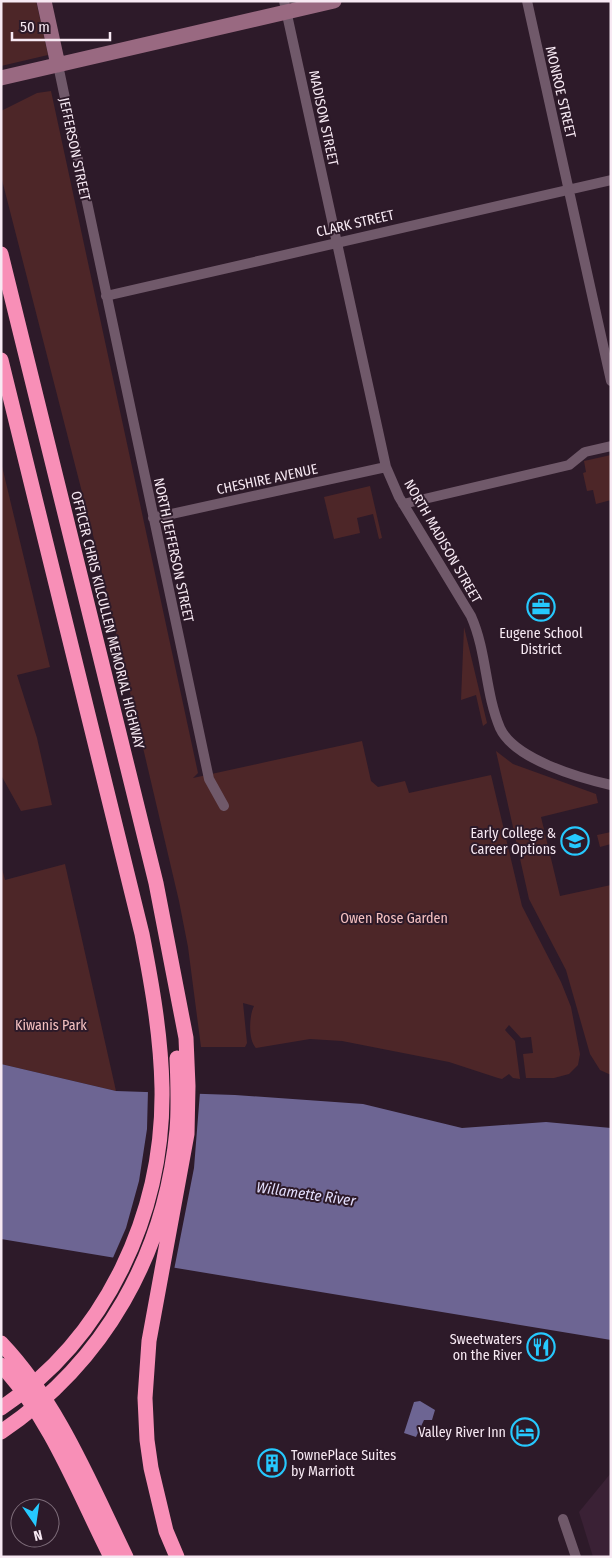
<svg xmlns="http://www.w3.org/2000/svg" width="612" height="1558" font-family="'Fira Sans Condensed',sans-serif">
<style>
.built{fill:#3a2135}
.green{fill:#4d2628}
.water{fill:#6d6593}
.pier{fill:#2d1a29}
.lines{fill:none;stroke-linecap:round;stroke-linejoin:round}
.street{stroke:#70596a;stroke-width:10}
.secondary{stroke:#996981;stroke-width:15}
.highway{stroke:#f88fb7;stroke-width:15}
.labels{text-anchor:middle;stroke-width:4;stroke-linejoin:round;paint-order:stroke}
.street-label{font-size:14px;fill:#f7e9f3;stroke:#2d1a29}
.poi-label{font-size:14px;fill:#f7e9f3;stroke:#2d1a29;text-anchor:end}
.park-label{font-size:14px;fill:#f4c0c0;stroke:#2d1a29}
.water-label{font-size:15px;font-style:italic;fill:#e3defc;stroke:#2d1a29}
</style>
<rect width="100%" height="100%" fill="#2d1a29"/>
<!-- built -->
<path class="built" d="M 611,1473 L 611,1557 L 593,1557 L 579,1512 Z"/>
<!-- green -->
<path class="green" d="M 1,1 L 36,1 L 48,55 L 1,66 Z
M 51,91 L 198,773 L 193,778 L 362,741 L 371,781 L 378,787 L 405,781 L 409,793 L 491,775 L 522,906 L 561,982 L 571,1007 L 580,1054 L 578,1065 L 569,1074 L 554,1078 L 526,1078 L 523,1054 L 533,1053 L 531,1037 L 521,1038 L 509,1025 L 505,1030 L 515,1041 L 520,1079 L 513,1078 L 509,1074 L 502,1079 L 498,1078 L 449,1062 L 342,1041 L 310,1039 L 256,1048 C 248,1040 249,1016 254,1006 L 243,1003 L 247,1043 L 245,1047 L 201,1047 L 188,947 L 179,901 L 94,539 L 1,176 L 1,111 L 37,93 Z
M 611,455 L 611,500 L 596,504 L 593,490 L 587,491 L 583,473 L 586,472 L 584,461 Z
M 1,462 L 50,667 L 17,675 L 37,738 L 52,805 L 21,811 L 1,775 Z
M 370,486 L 382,538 L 379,539 L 373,514 L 357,518 L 360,533 L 334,539 L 324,497 Z
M 464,627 L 487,723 L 483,726 L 476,695 L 461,700 Z
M 496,751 L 513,764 L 596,794 L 598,803 L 541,817 L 560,896 L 611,885 L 611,1075 L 600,1070 L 590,1054 L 566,970 L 529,899 Z
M 611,832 L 611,844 L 600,847 L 597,835 Z
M 65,864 L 116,1091 L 1,1064 L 1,865 L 5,880 Z"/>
<!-- water -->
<path class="water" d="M 1,1064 L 116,1091 L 235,1095 L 363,1104 L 462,1128 L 546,1122 L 611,1128 L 611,1340 L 1,1239 Z
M 420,1401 L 435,1410 L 432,1420 L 424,1420 L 416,1437 L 404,1433 L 414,1402 Z"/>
<!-- pier -->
<path class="pier" d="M 148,1090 L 200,1092 L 194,1168 L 174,1270 L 112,1260 L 126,1228 L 139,1181 L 147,1129 Z"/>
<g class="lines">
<!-- street -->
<path class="street" d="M 284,1 L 386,467 L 399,497 L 471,616 C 487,652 485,693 500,728 C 514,759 579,778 611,785
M 527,1 L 611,381
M 58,65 L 209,779 L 224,806
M 106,296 L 611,180
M 403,504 L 569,465 L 585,452 L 611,446
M 153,518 L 386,467
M 563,1519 L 576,1557"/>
<!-- secondary -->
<path class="secondary" d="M 44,1 L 58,65
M 1,78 L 334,1"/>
<!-- highway -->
<path class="highway" d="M 1,254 L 156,883 L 186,1038 L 188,1086 L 187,1134 L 149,1341 L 145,1398 L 147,1440 L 151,1468 L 166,1531 L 177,1557
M 1,360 L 142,934 C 152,985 161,1036 162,1088 C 164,1212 107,1338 1,1408
M 1,1343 C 58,1403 90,1483 126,1557
M 1,1365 C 51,1419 78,1492 111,1557
M 1,1432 C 105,1362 165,1254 177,1130 C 179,1107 178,1082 177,1058"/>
</g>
<!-- icons -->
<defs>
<g id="office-ring" transform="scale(1.4375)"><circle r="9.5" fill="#2d1a29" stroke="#26c9fe" stroke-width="1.5"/><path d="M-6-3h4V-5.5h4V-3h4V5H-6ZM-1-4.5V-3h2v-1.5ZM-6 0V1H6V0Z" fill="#26c9fe"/></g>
<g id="school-ring" transform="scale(1.4375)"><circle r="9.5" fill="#2d1a29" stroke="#26c9fe" stroke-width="1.5"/><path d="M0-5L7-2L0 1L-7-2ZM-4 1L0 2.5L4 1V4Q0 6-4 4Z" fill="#26c9fe"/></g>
<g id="restaurant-ring" transform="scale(1.4375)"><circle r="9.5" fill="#2d1a29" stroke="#26c9fe" stroke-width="1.5"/><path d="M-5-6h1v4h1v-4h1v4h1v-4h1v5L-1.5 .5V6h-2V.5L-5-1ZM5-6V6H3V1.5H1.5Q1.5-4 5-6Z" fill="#26c9fe"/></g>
<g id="hotel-ring" transform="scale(1.4375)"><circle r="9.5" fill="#2d1a29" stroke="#26c9fe" stroke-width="1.5"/><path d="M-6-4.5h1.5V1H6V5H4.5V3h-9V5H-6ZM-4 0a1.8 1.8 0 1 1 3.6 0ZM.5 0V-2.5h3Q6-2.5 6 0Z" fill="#26c9fe"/></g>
<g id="building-ring" transform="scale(1.4375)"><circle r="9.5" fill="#2d1a29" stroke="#26c9fe" stroke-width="1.5"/><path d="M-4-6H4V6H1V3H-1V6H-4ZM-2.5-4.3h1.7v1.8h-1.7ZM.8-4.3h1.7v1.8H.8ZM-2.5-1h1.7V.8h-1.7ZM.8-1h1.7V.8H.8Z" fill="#26c9fe"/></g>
</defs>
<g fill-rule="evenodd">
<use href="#office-ring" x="541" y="607"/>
<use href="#school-ring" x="575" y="841"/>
<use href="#restaurant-ring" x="541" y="1347"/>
<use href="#hotel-ring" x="525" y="1432"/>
<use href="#building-ring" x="272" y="1463"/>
</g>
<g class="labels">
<!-- street labels -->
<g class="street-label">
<text transform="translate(561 92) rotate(77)" y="5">MONROE STREET</text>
<text transform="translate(324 118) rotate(78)" y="5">MADISON STREET</text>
<text transform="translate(75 149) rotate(78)" y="5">JEFFERSON STREET</text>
<text transform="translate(355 223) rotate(-13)" y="5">CLARK STREET</text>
<text transform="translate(267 479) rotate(-12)" y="5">CHESHIRE AVENUE</text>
<text transform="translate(443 541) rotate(60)" y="5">NORTH MADISON STREET</text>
<text transform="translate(174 550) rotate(78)" y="5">NORTH JEFFERSON STREET</text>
<text transform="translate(108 620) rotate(76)" y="5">OFFICER CHRIS KILCULLEN MEMORIAL HIGHWAY</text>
</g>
<!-- poi labels -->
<g class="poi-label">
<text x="541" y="638" text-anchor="middle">Eugene School<tspan x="541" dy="16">District</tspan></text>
<text x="556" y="838">Early College &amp;<tspan x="556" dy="16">Career Options</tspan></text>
<text x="522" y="1344">Sweetwaters<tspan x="522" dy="16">on the River</tspan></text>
<text x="506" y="1437">Valley River Inn</text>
<text x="291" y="1460" text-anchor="start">TownePlace Suites<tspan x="291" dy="16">by Marriott</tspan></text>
</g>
<!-- park labels -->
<g class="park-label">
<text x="394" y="923">Owen Rose Garden</text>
<text x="51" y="1030">Kiwanis Park</text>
</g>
<!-- water labels -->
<g class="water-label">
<text transform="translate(306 1194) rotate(8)" y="5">Willamette River</text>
</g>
</g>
<!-- border -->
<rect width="612" height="1558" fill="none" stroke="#f7e9f3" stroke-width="5"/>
<!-- north arrow -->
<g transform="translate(35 1523) rotate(167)"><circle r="24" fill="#2d1a29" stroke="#7e6d7a"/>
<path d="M0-4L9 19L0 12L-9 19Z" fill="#26c9fe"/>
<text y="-8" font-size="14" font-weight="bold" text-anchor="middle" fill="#f7e9f3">N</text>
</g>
<!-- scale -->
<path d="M12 32v8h98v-8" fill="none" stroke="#f7e9f3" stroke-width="2.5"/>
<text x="20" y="32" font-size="15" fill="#f7e9f3" stroke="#2d1a29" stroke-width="4" paint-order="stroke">50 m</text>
</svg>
